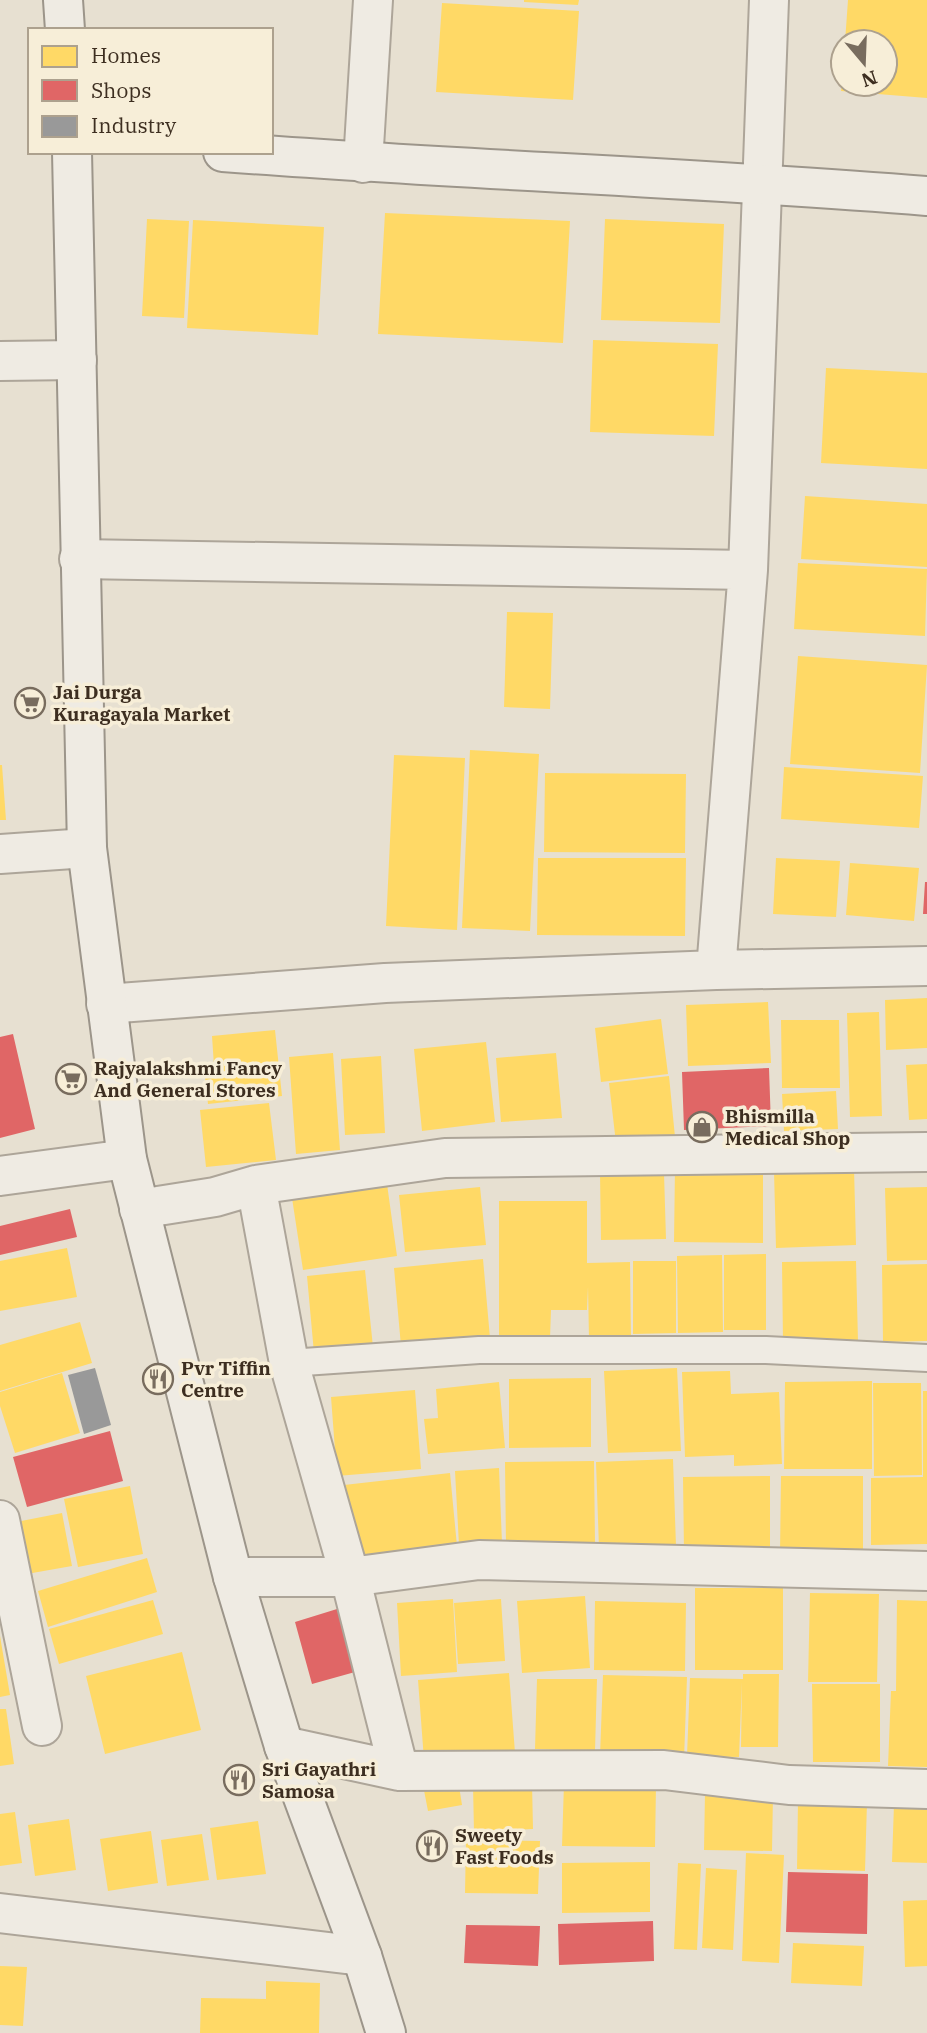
<svg xmlns="http://www.w3.org/2000/svg" width="927" height="2033" font-family="'IBM Plex Serif',serif">
<style>
.homes{fill:#ffd966}
.shops{fill:#e06666}
.industry{fill:#999}
.lines{fill:none;stroke-linecap:round;stroke-linejoin:round}
.lane-casing{stroke:#ada599;stroke-width:30}
.street-casing{stroke:#ada599;stroke-width:42}
.secondary-casing{stroke:#9c958a;stroke-width:42}
.lane{stroke:#efebe3;stroke-width:26}
.street{stroke:#efebe3;stroke-width:38}
.secondary{stroke:#efebe3;stroke-width:38}
.labels{text-anchor:middle;stroke-width:7;stroke-linejoin:round;paint-order:stroke}
.poi-label{font-size:19px;font-weight:bold;fill:#3d2e20;stroke:#f7eed8;text-anchor:start}
</style>
<rect width="100%" height="100%" fill="#e7e0d1"/>
<!-- homes -->
<path class="homes" d="M 524,0 L 579,0 L 578,5 L 524,2 Z
M 848,0 L 927,0 L 927,98 L 841,91 L 842,84 L 885,84 L 885,42 L 845,42 Z
M 442,3 L 579,11 L 573,100 L 436,92 Z
M 385,213 L 570,221 L 563,343 L 378,334 Z
M 147,219 L 189,221 L 184,318 L 142,316 Z
M 605,219 L 724,224 L 720,323 L 601,320 Z
M 193,220 L 324,227 L 318,335 L 187,328 Z
M 593,340 L 718,344 L 714,436 L 590,432 Z
M 826,368 L 927,373 L 927,469 L 821,463 Z
M 805,496 L 927,504 L 927,567 L 801,559 Z
M 798,563 L 927,569 L 925,636 L 794,629 Z
M 507,612 L 553,613 L 550,709 L 504,707 Z
M 798,656 L 927,665 L 920,773 L 790,764 Z
M 470,750 L 539,754 L 530,931 L 462,928 Z
M 394,755 L 465,758 L 457,930 L 386,926 Z
M 0,765 L 2,765 L 6,820 L 0,820 Z
M 784,767 L 923,776 L 919,828 L 781,819 Z
M 545,773 L 686,774 L 685,853 L 544,852 Z
M 538,858 L 686,858 L 685,936 L 537,935 Z
M 776,858 L 840,861 L 836,917 L 773,914 Z
M 850,863 L 919,868 L 914,921 L 846,915 Z
M 927,998 L 927,1048 L 886,1050 L 885,1000 Z
M 768,1002 L 771,1063 L 688,1066 L 686,1005 Z
M 879,1012 L 882,1116 L 850,1117 L 847,1013 Z
M 661,1019 L 668,1074 L 601,1082 L 595,1028 Z
M 781,1020 L 839,1020 L 840,1088 L 782,1088 Z
M 275,1030 L 282,1096 L 208,1104 L 204,1068 L 214,1066 L 212,1036 Z
M 486,1042 L 495,1122 L 422,1131 L 414,1049 Z
M 333,1053 L 340,1150 L 296,1154 L 289,1057 Z
M 556,1053 L 562,1118 L 501,1122 L 496,1058 Z
M 381,1056 L 385,1133 L 345,1135 L 341,1059 Z
M 927,1064 L 927,1119 L 909,1120 L 906,1065 Z
M 669,1076 L 675,1137 L 616,1143 L 609,1083 Z
M 836,1091 L 838,1129 L 784,1131 L 782,1094 Z
M 269,1103 L 276,1160 L 206,1167 L 200,1110 Z
M 675,1167 L 763,1167 L 763,1243 L 674,1242 Z
M 854,1168 L 856,1245 L 776,1248 L 774,1171 Z
M 600,1173 L 664,1173 L 666,1239 L 601,1240 Z
M 387,1184 L 397,1256 L 303,1270 L 292,1198 Z
M 480,1187 L 486,1245 L 405,1252 L 399,1195 Z
M 927,1187 L 927,1260 L 887,1261 L 885,1188 Z
M 499,1201 L 587,1201 L 587,1263 L 630,1262 L 631,1338 L 589,1339 L 588,1287 L 587,1310 L 551,1310 L 550,1338 L 499,1338 Z
M 67,1248 L 77,1297 L 0,1311 L 0,1261 Z
M 766,1254 L 766,1330 L 724,1330 L 724,1255 Z
M 722,1255 L 723,1332 L 678,1333 L 677,1256 Z
M 483,1259 L 490,1338 L 401,1346 L 394,1268 Z
M 633,1261 L 676,1261 L 676,1333 L 633,1334 Z
M 856,1261 L 858,1341 L 783,1342 L 782,1262 Z
M 927,1264 L 927,1341 L 883,1342 L 882,1265 Z
M 365,1270 L 373,1347 L 314,1353 L 307,1276 Z
M 80,1322 L 92,1363 L 0,1391 L 0,1345 Z
M 677,1368 L 681,1451 L 608,1453 L 604,1371 Z
M 730,1371 L 731,1394 L 779,1392 L 782,1464 L 734,1466 L 734,1455 L 685,1457 L 682,1372 Z
M 62,1373 L 80,1433 L 15,1453 L 0,1406 L 0,1392 Z
M 591,1378 L 591,1447 L 509,1448 L 509,1379 Z
M 872,1381 L 872,1469 L 784,1469 L 785,1382 Z
M 499,1382 L 505,1448 L 428,1454 L 424,1419 L 438,1418 L 436,1389 Z
M 873,1383 L 921,1383 L 922,1475 L 874,1476 Z
M 415,1390 L 421,1469 L 337,1476 L 331,1397 Z
M 923,1391 L 927,1391 L 927,1544 L 871,1545 L 871,1478 L 923,1477 Z
M 673,1459 L 676,1546 L 599,1548 L 596,1462 Z
M 594,1461 L 595,1543 L 506,1545 L 505,1462 Z
M 499,1468 L 502,1543 L 459,1545 L 455,1471 Z
M 450,1473 L 457,1546 L 353,1558 L 344,1485 Z
M 770,1476 L 770,1550 L 684,1552 L 683,1477 Z
M 781,1476 L 863,1476 L 863,1554 L 780,1554 Z
M 130,1486 L 143,1554 L 78,1567 L 64,1499 Z
M 62,1513 L 72,1566 L 21,1575 L 11,1523 Z
M 147,1558 L 157,1592 L 48,1627 L 38,1591 Z
M 695,1588 L 783,1588 L 783,1670 L 695,1670 Z
M 810,1593 L 879,1594 L 877,1682 L 808,1682 Z
M 585,1596 L 590,1668 L 522,1673 L 517,1601 Z
M 453,1599 L 457,1672 L 401,1676 L 397,1603 Z
M 501,1599 L 505,1661 L 458,1664 L 454,1603 Z
M 153,1600 L 163,1634 L 59,1664 L 49,1629 Z
M 897,1600 L 927,1601 L 927,1767 L 888,1766 L 891,1691 L 896,1691 Z
M 595,1601 L 686,1603 L 685,1671 L 594,1670 Z
M 0,1636 L 10,1695 L 0,1697 Z
M 182,1652 L 201,1730 L 105,1754 L 86,1676 Z
M 509,1673 L 515,1753 L 424,1760 L 418,1680 Z
M 743,1674 L 779,1674 L 778,1747 L 741,1747 L 742,1682 L 739,1757 L 687,1756 L 690,1678 L 743,1679 Z
M 603,1675 L 687,1677 L 684,1759 L 600,1756 Z
M 537,1679 L 597,1679 L 595,1751 L 535,1749 Z
M 812,1684 L 880,1684 L 880,1762 L 813,1762 Z
M 0,1709 L 6,1709 L 14,1764 L 0,1766 Z
M 457,1773 L 462,1805 L 428,1811 L 422,1780 Z
M 532,1783 L 533,1829 L 474,1832 L 473,1785 Z
M 564,1783 L 656,1785 L 655,1847 L 562,1846 Z
M 705,1793 L 773,1794 L 772,1851 L 704,1850 Z
M 798,1800 L 867,1802 L 865,1871 L 797,1869 Z
M 894,1804 L 927,1805 L 927,1863 L 892,1862 Z
M 15,1812 L 22,1863 L 0,1866 L 0,1814 Z
M 69,1819 L 76,1870 L 35,1876 L 28,1825 Z
M 258,1821 L 266,1874 L 217,1880 L 210,1828 Z
M 151,1831 L 158,1883 L 108,1891 L 100,1839 Z
M 202,1834 L 209,1880 L 167,1886 L 161,1840 Z
M 466,1840 L 540,1841 L 538,1894 L 465,1893 Z
M 746,1853 L 784,1855 L 779,1963 L 742,1961 Z
M 650,1862 L 650,1912 L 562,1913 L 562,1863 Z
M 678,1863 L 701,1864 L 697,1950 L 674,1949 Z
M 706,1868 L 737,1870 L 733,1950 L 702,1948 Z
M 927,1900 L 927,1966 L 905,1967 L 903,1901 Z
M 793,1943 L 864,1946 L 862,1986 L 791,1983 Z
M 0,1966 L 27,1967 L 23,2026 L 0,2025 Z
M 266,1981 L 320,1983 L 319,2033 L 200,2033 L 201,1998 L 266,1999 Z"/>
<!-- shops -->
<path class="shops" d="M 925,882 L 927,882 L 927,914 L 923,914 Z
M 13,1034 L 35,1129 L 0,1138 L 0,1037 Z
M 769,1068 L 771,1126 L 684,1130 L 682,1072 Z
M 70,1209 L 77,1237 L 0,1255 L 0,1226 Z
M 110,1431 L 123,1481 L 27,1507 L 13,1457 Z
M 337,1609 L 355,1672 L 312,1684 L 295,1622 Z
M 788,1872 L 868,1874 L 867,1934 L 786,1932 Z
M 653,1921 L 654,1961 L 559,1965 L 558,1924 Z
M 466,1925 L 540,1926 L 538,1966 L 464,1963 Z"/>
<!-- industry -->
<path class="industry" d="M 95,1368 L 111,1425 L 84,1434 L 68,1375 Z"/>
<g class="lines">
<!-- lane casing -->
<g class="lane-casing">
<path id="lane" d="M 289,1363 L 479,1350 L 766,1350 L 927,1358"/>
</g>
<!-- street casing -->
<g class="street-casing">
<path id="street" d="M 363,163 L 373,0
M 0,361 L 77,360
M 79,559 L 748,570
M 0,854 L 87,848
M 716,970 L 748,570 L 769,0
M 106,1004 L 385,983 L 716,970 L 927,966
M 0,1176 L 127,1159
M 256,1185 L 289,1363 L 350,1577 L 399,1771
M 139,1209 L 215,1197 L 256,1185 L 445,1158 L 927,1152
M 0,1520 L 42,1726
M 233,1577 L 350,1577 L 479,1560 L 927,1571
M 284,1746 L 399,1771 L 664,1770 L 789,1785 L 927,1789
M 0,1913 L 362,1956"/>
</g>
<!-- secondary casing -->
<g class="secondary-casing">
<path id="secondary" d="M 63,0 L 65,30
M 72,152 L 87,848 L 127,1159 L 233,1577 L 284,1746 L 362,1956 L 386,2033
M 223,152 C 458,170 693,177 927,196"/>
</g>
<!-- lane -->
<use href="#lane" class="lane"/>
<!-- street -->
<use href="#street" class="street"/>
<!-- secondary -->
<use href="#secondary" class="secondary"/>
</g>
<!-- icons -->
<defs>
<g id="supermarket-ring" transform="scale(1.575)"><circle r="9.5" fill="#f7eed8" stroke="#786c5e" stroke-width="1.5"/><path d="M-6-5.5h2.5l.6 2H6L4.5 2H-2.5L-4.4-4H-6ZM-1.5 3.2a1.3 1.3 0 1 0 .1 0ZM3 3.2a1.3 1.3 0 1 0 .1 0Z" fill="#786c5e"/></g>
<g id="shop-ring" transform="scale(1.575)"><circle r="9.5" fill="#f7eed8" stroke="#786c5e" stroke-width="1.5"/><path d="M-5-2.5h2.3a2.7 3.5 0 0 1 5.4 0H5L5.5 6h-11ZM-1.5-2.5h3a1.5 2.3 0 0 0-3 0Z" fill="#786c5e"/></g>
<g id="restaurant-ring" transform="scale(1.575)"><circle r="9.5" fill="#f7eed8" stroke="#786c5e" stroke-width="1.5"/><path d="M-5-6h1v4h1v-4h1v4h1v-4h1v5L-1.5 .5V6h-2V.5L-5-1ZM5-6V6H3V1.5H1.5Q1.5-4 5-6Z" fill="#786c5e"/></g>
</defs>
<g fill-rule="evenodd">
<use href="#supermarket-ring" x="30" y="703"/>
<use href="#supermarket-ring" x="71" y="1079"/>
<use href="#shop-ring" x="702" y="1127"/>
<use href="#restaurant-ring" x="158" y="1379"/>
<use href="#restaurant-ring" x="239" y="1780"/>
<use href="#restaurant-ring" x="432" y="1846"/>
</g>
<g class="labels">
<!-- poi labels -->
<g class="poi-label">
<text x="53" y="699">Jai Durga<tspan x="53" dy="22">Kuragayala Market</tspan></text>
<text x="94" y="1075">Rajyalakshmi Fancy<tspan x="94" dy="22">And General Stores</tspan></text>
<text x="725" y="1123">Bhismilla<tspan x="725" dy="22">Medical Shop</tspan></text>
<text x="181" y="1375">Pvr Tiffin<tspan x="181" dy="22">Centre</tspan></text>
<text x="262" y="1776">Sri Gayathri<tspan x="262" dy="22">Samosa</tspan></text>
<text x="455" y="1842">Sweety<tspan x="455" dy="22">Fast Foods</tspan></text>
</g>
</g>
<!-- legend -->
<rect x="28" y="28" width="245" height="126" fill="#f7eed8" stroke="#ada18e" stroke-width="2"/>
<rect x="42" y="46" width="35" height="21" fill="#ffd966" stroke="#ada18e" stroke-width="2"/>
<text x="91" y="63" font-size="21" fill="#3d2e20">Homes</text>
<rect x="42" y="80" width="35" height="21" fill="#e06666" stroke="#ada18e" stroke-width="2"/>
<text x="91" y="98" font-size="21" fill="#3d2e20">Shops</text>
<rect x="42" y="116" width="35" height="21" fill="#999999" stroke="#ada18e" stroke-width="2"/>
<text x="91" y="133" font-size="21" fill="#3d2e20">Industry</text>
<!-- north arrow -->
<g transform="translate(864 63) rotate(161)"><circle r="33" fill="#f7eed8" stroke="#ada18e" stroke-width="2"/>
<path d="M0-5L12 26L0 18L-12 26Z" fill="#786c5e"/>
<text y="-10" font-size="19" font-weight="bold" text-anchor="middle" fill="#3d2e20">N</text>
</g>
</svg>
